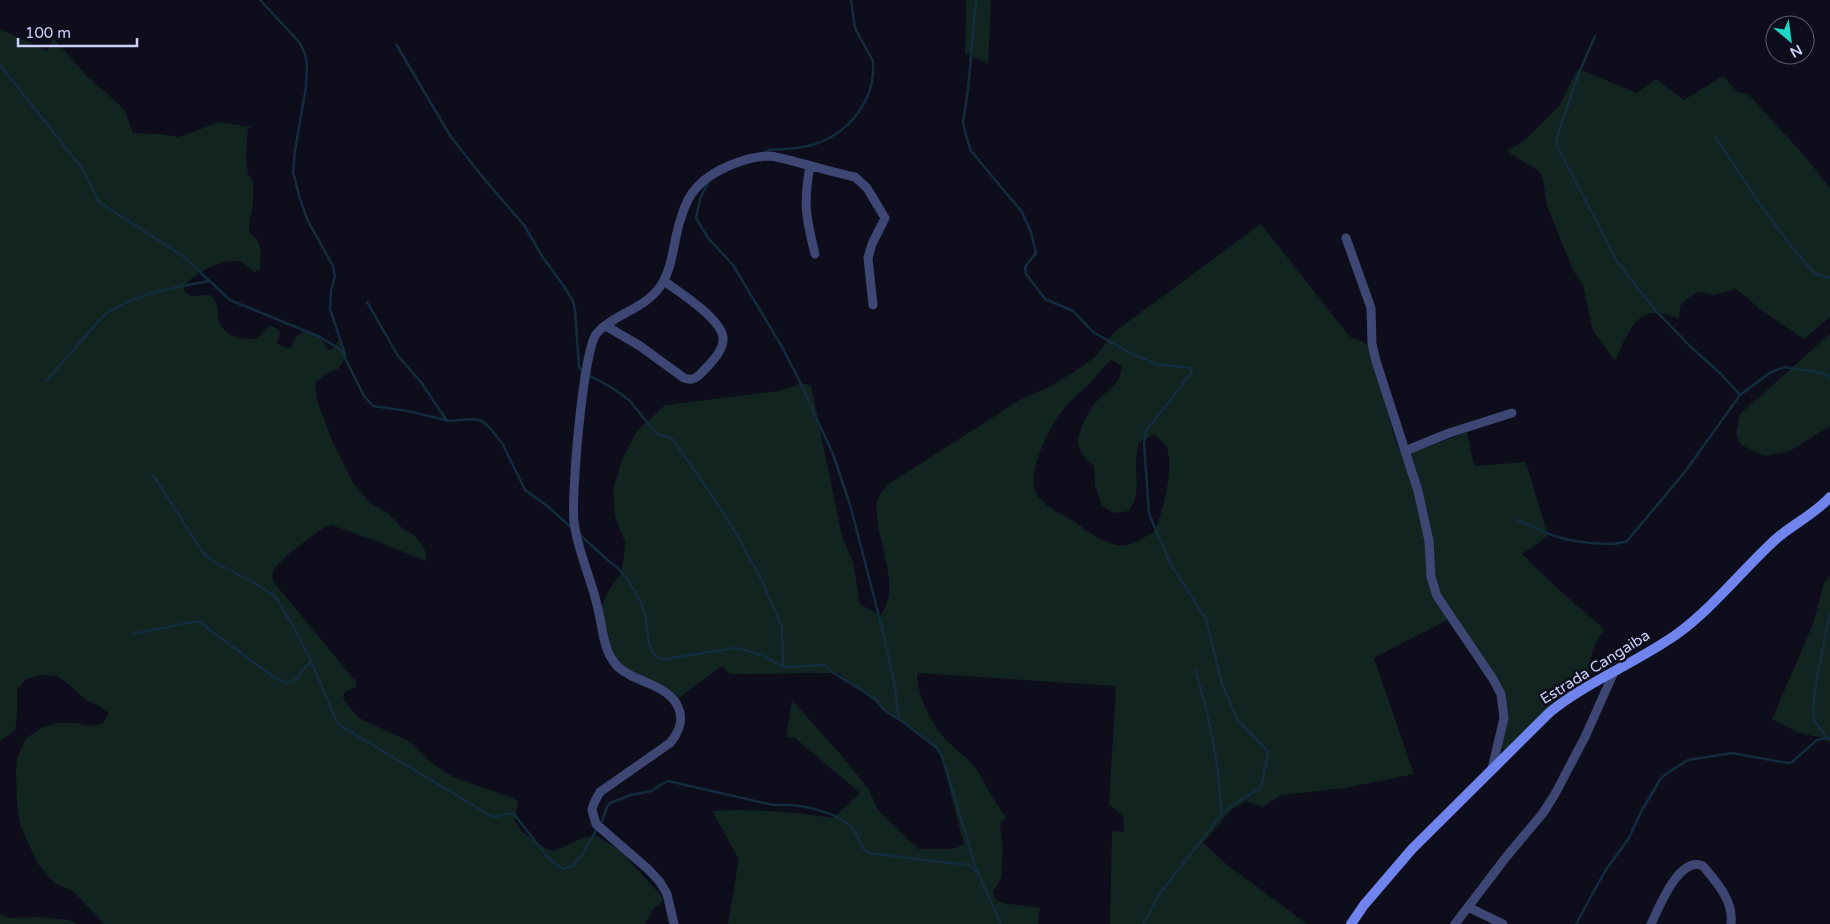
<svg xmlns="http://www.w3.org/2000/svg" width="1830" height="924" font-family="'Varela Round',sans-serif">
<style>
.green{fill:#112420;fill-rule:evenodd}
.lines{fill:none;stroke-linecap:round;stroke-linejoin:round}
.stream{stroke:#132c3e;stroke-width:2.5}
.street{stroke:#3e4674;stroke-width:9}
.secondary{stroke:#7084ed;stroke-width:10}
.labels{text-anchor:middle;stroke-width:5;stroke-linejoin:round;paint-order:stroke}
.street-label{font-size:15px;fill:#cdd0f9;stroke:#0d0d1b}
</style>
<rect width="100%" height="100%" fill="#0d0d1b"/>
<!-- green -->
<path class="green" d="M 966,0 L 991,0 L 988,64 L 968,54 L 965,56 Z
M 0,29 L 47,51 L 53,38 L 87,76 L 125,110 L 133,133 L 159,134 L 179,137 L 219,122 L 251,127 L 248,129 L 246,155 L 248,174 L 253,181 L 253,205 L 250,217 L 249,232 C 252,235 256,237 258,241 C 262,249 260,261 260,270 L 254,272 C 250,269 243,261 237,261 C 224,259 185,275 184,291 L 191,296 L 210,295 C 218,301 217,308 218,317 C 221,335 240,340 256,339 L 270,326 C 275,327 279,329 280,334 L 276,342 C 280,346 284,347 290,348 C 293,344 294,340 296,337 C 310,321 322,341 329,350 L 333,349 L 337,342 L 341,342 L 346,357 L 338,369 L 329,372 L 320,379 L 316,380 L 315,387 L 317,400 L 333,443 L 353,483 L 370,503 L 388,513 L 402,528 L 416,537 L 424,548 L 427,558 L 425,561 L 374,540 L 331,525 L 323,528 L 291,552 L 275,568 L 272,575 L 273,581 L 356,682 L 356,687 L 345,692 L 343,696 L 344,700 L 359,718 L 409,741 L 433,764 L 453,777 L 513,798 L 518,801 L 515,821 L 521,830 L 529,837 L 545,848 L 554,851 L 583,838 L 596,836 L 620,850 L 663,898 L 662,902 L 654,908 L 645,924 L 104,924 L 73,891 L 54,883 L 38,864 L 21,828 L 17,805 L 16,772 L 17,758 L 25,739 L 41,728 L 58,723 L 76,723 L 88,726 L 103,724 L 109,713 L 99,706 L 86,700 L 67,683 L 56,676 L 42,675 L 26,679 L 17,690 L 17,715 L 15,731 L 0,741 Z
M 1579,69 L 1637,93 L 1656,79 L 1684,100 L 1723,76 L 1737,92 L 1748,94 L 1803,154 L 1830,188 L 1830,317 L 1804,339 L 1764,312 L 1736,289 L 1714,295 L 1697,292 L 1681,304 L 1679,318 C 1671,316 1663,313 1656,313 C 1633,311 1623,345 1615,361 L 1593,331 L 1583,285 L 1573,270 L 1547,206 L 1543,180 L 1539,171 L 1507,151 L 1525,140 L 1560,105 L 1575,74 Z
M 1261,224 L 1350,337 L 1364,342 L 1369,348 L 1396,442 L 1403,456 L 1467,432 L 1474,466 L 1526,462 L 1548,536 L 1522,554 L 1559,590 L 1604,629 C 1591,650 1588,659 1591,684 L 1505,755 L 1502,747 L 1504,725 L 1498,692 L 1451,618 L 1374,658 L 1414,774 L 1345,788 L 1282,795 L 1262,807 L 1246,801 L 1232,809 L 1203,843 L 1225,863 L 1307,924 L 1110,924 L 1112,831 L 1124,832 L 1123,816 L 1109,804 L 1116,686 L 917,673 C 917,696 931,723 946,740 C 956,750 969,759 977,770 C 987,786 994,802 1006,817 L 1000,825 L 1003,849 L 1001,878 L 993,892 L 995,899 L 1003,903 L 1040,908 L 1038,924 L 728,924 L 739,859 L 712,811 C 752,808 793,812 833,818 L 860,793 L 795,738 L 786,737 L 792,700 L 841,755 L 868,788 L 878,810 L 918,849 L 952,849 L 964,845 L 940,752 L 838,673 L 730,674 L 722,666 L 677,699 L 618,663 L 603,631 L 602,606 L 607,593 L 621,573 L 624,556 L 625,542 L 615,517 L 613,489 L 623,457 L 637,431 L 665,405 L 779,391 L 802,383 L 811,386 L 842,536 L 853,561 L 860,604 L 880,616 C 904,585 873,538 877,502 C 878,496 884,490 887,485 L 1020,400 L 1049,387 L 1074,372 L 1096,356 L 1114,332 ZM 1111,360 L 1122,366 C 1120,387 1108,389 1096,402 C 1088,411 1077,433 1078,444 C 1080,454 1087,460 1094,466 L 1095,486 L 1102,506 L 1114,513 L 1129,511 C 1140,496 1136,480 1136,463 C 1136,456 1138,449 1139,443 L 1154,434 C 1158,438 1165,443 1167,448 C 1174,471 1163,511 1154,532 C 1146,536 1135,544 1127,545 C 1111,548 1090,534 1079,525 C 1065,514 1045,509 1036,493 C 1025,473 1052,422 1066,406 C 1072,398 1081,392 1088,385 C 1096,377 1102,368 1111,360 Z
M 1830,334 L 1830,426 L 1790,451 L 1764,456 L 1741,445 L 1736,434 L 1740,414 Z
M 1830,576 L 1830,743 L 1824,738 L 1799,733 L 1772,719 L 1813,624 L 1824,583 Z
M 0,914 L 9,918 L 39,917 L 69,920 L 77,924 L 0,924 Z"/>
<g class="lines">
<!-- stream -->
<path class="stream" d="M 260,0 L 300,43 L 305,54 L 307,64 L 306,87 L 295,150 L 293,172 L 300,199 L 308,221 L 333,266 L 335,277 L 331,290 L 330,309 L 345,354
M 976,0 L 968,90 L 963,122 L 965,132 L 971,151 L 1022,212 L 1031,232 L 1036,253 L 1025,267 L 1026,274 L 1045,299 L 1073,311 L 1093,332 L 1132,354 L 1156,364 L 1191,368 L 1192,371 L 1189,376 L 1146,431 L 1144,443 L 1149,514 L 1170,563 L 1206,619 L 1222,684 L 1237,719 L 1267,750 L 1268,754 L 1261,787 L 1230,807 L 1221,815 L 1161,892 L 1143,924
M 1595,36 L 1579,73 L 1557,137 L 1556,144 L 1617,261 L 1654,309 L 1692,348 L 1720,373 L 1740,395
M 396,44 L 451,137 L 485,180 L 524,225 L 542,256 L 563,285 L 573,301 L 575,310 L 579,367 L 584,372
M 0,65 L 84,171 L 99,202 L 183,256 L 230,300 L 320,337 L 341,350 L 364,396 L 373,406 L 408,411 L 450,421 L 473,419 L 482,421 L 489,427 L 502,443 L 525,490 L 546,505 L 573,529
M 1715,136 L 1757,200 L 1792,247 L 1815,274 L 1830,278
M 766,153 L 769,150 C 783,149 798,149 812,145 C 849,134 876,100 873,61 L 855,28 L 851,0
M 709,181 L 700,199 L 696,218 L 708,238 L 733,265 L 781,345 L 798,378 L 833,454 L 851,508 L 882,628 L 894,682 L 899,719
M 367,302 L 398,356 L 421,382 L 447,421
M 588,375 L 611,387 L 629,400 L 657,434 L 671,438 L 674,441 L 717,503 L 740,540 L 763,583 L 782,627 L 783,667
M 47,380 L 104,315 C 133,294 174,288 209,281
M 153,475 L 204,554 L 216,563 L 251,581 L 275,596 L 296,631 L 311,661 L 338,724 L 491,816 C 500,819 505,811 514,814 L 549,859 L 563,869 L 573,866 L 581,856 L 602,821 L 607,807 L 610,803 L 631,795 L 652,791 L 660,785 L 668,781 L 773,805 C 797,804 840,810 855,832 C 861,840 859,848 869,853 L 968,865 L 976,871
M 1518,520 C 1531,525 1544,533 1558,537 C 1573,542 1613,547 1627,541 L 1684,473 L 1740,395 L 1771,372 L 1785,367 L 1822,373 L 1830,377
M 579,534 L 611,563 C 623,569 640,598 644,611 C 648,624 646,641 653,653 C 656,658 660,659 666,659 L 735,648 L 741,649 L 764,656 L 783,667 L 825,665 L 829,670 L 874,698 L 886,712 L 899,719 L 936,747 L 942,756 L 977,871 L 1001,924
M 1830,614 C 1826,634 1810,702 1814,718 C 1816,725 1823,732 1827,738 L 1830,739
M 133,634 L 198,621 L 272,676 L 286,683 L 295,680 L 311,661
M 1195,669 C 1210,718 1220,765 1221,815
M 1576,924 L 1605,871 L 1629,838 L 1641,812 L 1661,778 L 1669,772 L 1688,760 L 1732,753 L 1787,763 L 1792,762 L 1817,740 L 1827,738"/>
<!-- street -->
<path class="street" d="M 810,166 C 803,203 806,218 815,254
M 1346,238 L 1371,308 L 1372,344 L 1376,361 L 1418,491 L 1429,541 L 1431,577 L 1437,596 L 1493,679 L 1501,694 L 1504,718 L 1492,769
M 606,326 L 640,346 L 684,378 C 695,382 699,375 706,368 C 713,361 724,349 723,338 C 722,319 679,292 664,281
M 1405,451 L 1449,433 L 1512,413
M 1468,907 L 1503,924
M 674,924 L 667,894 L 660,882 L 649,870 L 596,824 L 592,810 L 594,803 L 600,792 L 670,743 C 680,731 685,718 676,703 C 663,683 633,682 617,666 C 613,661 609,655 607,649 C 602,635 601,619 597,605 C 591,578 577,549 574,522 C 571,497 583,348 597,333 C 614,314 644,309 659,288 C 674,268 673,240 681,218 C 684,207 690,194 698,186 C 713,170 747,156 768,156 C 783,157 797,163 812,166 C 826,170 841,174 855,177 L 867,188 L 885,218 L 872,244 L 868,258 L 873,305
M 1455,924 L 1507,856 L 1543,813 L 1555,794 L 1585,737 L 1614,672
M 1651,924 C 1659,908 1679,855 1703,866 C 1717,883 1734,901 1731,924"/>
<!-- secondary -->
<path class="secondary" d="M 1351,924 L 1364,905 L 1412,849 L 1550,712 C 1588,681 1636,663 1677,634 C 1714,607 1742,570 1776,539 C 1793,524 1815,514 1830,497"/>
</g>
<g class="labels">
<!-- street labels -->
<g class="street-label">
<text transform="translate(1595 667) rotate(-32)" y="5">Estrada Cangaiba</text>
</g>
</g>
<!-- north arrow -->
<g transform="translate(1790 40) rotate(151)"><circle r="24" fill="#0d0d1b" stroke="#5a5b74"/>
<path d="M0-4L9 19L0 12L-9 19Z" fill="#1cd6c6"/>
<text y="-8" font-size="14" font-weight="bold" text-anchor="middle" fill="#cdd0f9">N</text>
</g>
<!-- scale -->
<path d="M18 38v8h119v-8" fill="none" stroke="#cdd0f9" stroke-width="2.5"/>
<text x="25" y="38" font-size="15" fill="#cdd0f9" stroke="#0d0d1b" stroke-width="4" paint-order="stroke">100 m</text>
</svg>
